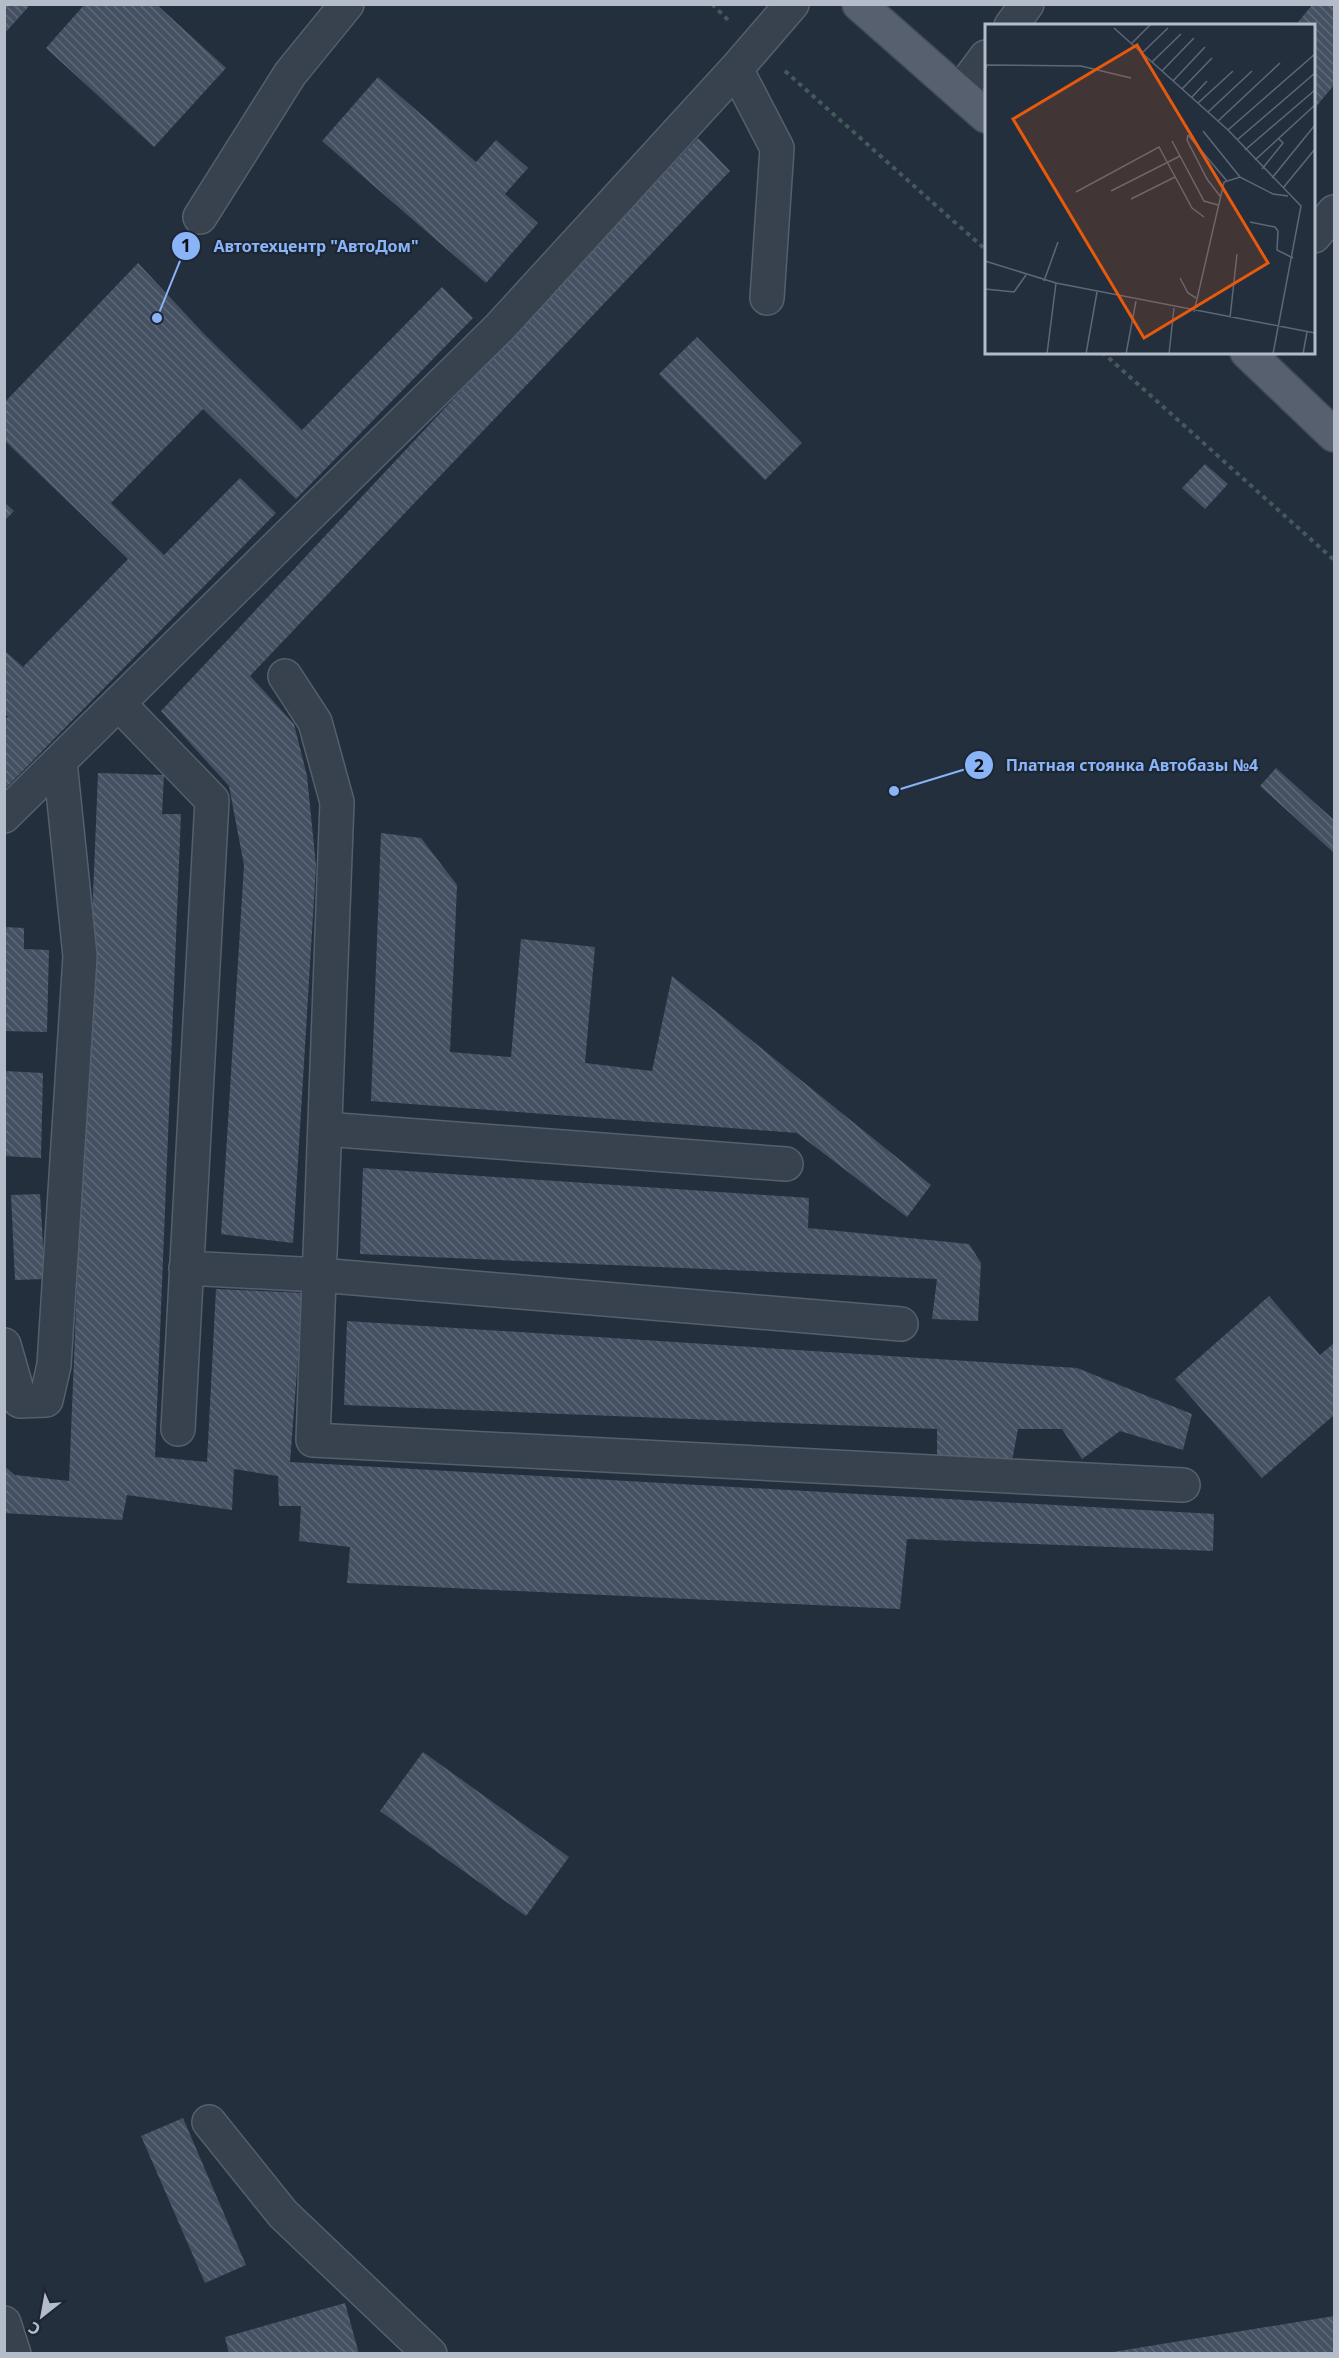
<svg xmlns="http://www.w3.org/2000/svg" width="1339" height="2358" font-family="'Noto Sans',sans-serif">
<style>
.building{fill:url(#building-back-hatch)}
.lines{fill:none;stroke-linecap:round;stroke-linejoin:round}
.minor-casing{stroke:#565f6c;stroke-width:36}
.major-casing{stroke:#414a57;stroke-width:36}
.path{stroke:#44595c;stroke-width:4;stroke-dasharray:4.5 4.5;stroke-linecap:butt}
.minor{stroke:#38414e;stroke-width:33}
.major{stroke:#56606e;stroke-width:33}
.inset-river{fill:none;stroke:#394c67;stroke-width:3}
.inset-road{fill:none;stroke:#5e6776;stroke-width:1.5}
.view{fill:#e8590c;fill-opacity:0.15;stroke:#e8590c;stroke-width:3}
.inset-edge{fill:none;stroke:#b4bcc9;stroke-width:3}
.leader{fill:none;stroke:#8ab4f8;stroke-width:2}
.callout-dot{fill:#8ab4f8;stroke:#1d2633;stroke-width:2}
.mark-label{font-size:18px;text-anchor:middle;font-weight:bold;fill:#111}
.callout-label{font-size:16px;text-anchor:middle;font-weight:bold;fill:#8ab4f8;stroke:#1d2633;stroke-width:4.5;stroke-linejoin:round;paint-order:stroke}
</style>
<defs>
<pattern id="building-back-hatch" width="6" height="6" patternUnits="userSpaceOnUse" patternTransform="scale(1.5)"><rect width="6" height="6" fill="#455162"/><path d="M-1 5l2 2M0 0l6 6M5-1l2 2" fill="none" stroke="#5d6877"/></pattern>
</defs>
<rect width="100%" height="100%" fill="#242f3e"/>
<!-- building -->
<path class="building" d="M 4,4 L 31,4 L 4,34 Z
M 85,4 L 156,4 L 226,68 L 154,147 L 46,48 Z
M 1312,5 L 1334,5 L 1334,85 L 1314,109 L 1314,26 L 1295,26 Z
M 378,77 L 476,162 L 496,140 L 528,168 L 505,194 L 538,223 L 486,283 L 322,141 Z
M 698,138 L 730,171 L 250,676 L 294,724 L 307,776 L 316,866 L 293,1243 L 221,1234 L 244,865 L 229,786 L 161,711 Z
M 138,263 L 206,336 L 302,430 L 442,287 L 473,318 L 296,499 L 203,409 L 111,503 L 164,555 L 240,478 L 276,513 L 4,790 L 4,720 L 8,717 L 4,713 L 4,650 L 23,667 L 128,559 L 5,441 L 5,402 Z
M 697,337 L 802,443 L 765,480 L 659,374 Z
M 1205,464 L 1228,484 L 1205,509 L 1182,488 Z
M 4,502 L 14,511 L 4,521 Z
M 1276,768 L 1334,820 L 1334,853 L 1260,786 Z
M 98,773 L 164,775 L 162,814 L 181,814 L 155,1457 L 207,1462 L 216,1289 L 303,1293 L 290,1462 L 1214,1514 L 1213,1551 L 907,1539 L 900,1609 L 347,1583 L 350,1547 L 299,1541 L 301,1506 L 279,1506 L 278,1476 L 234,1469 L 232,1510 L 127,1495 L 122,1520 L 4,1513 L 4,1466 L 15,1475 L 69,1481 Z
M 381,833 L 421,838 L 457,885 L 450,1052 L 511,1057 L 521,939 L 595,947 L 585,1063 L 652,1071 L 672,976 L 931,1185 L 907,1217 L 797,1133 L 371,1101 Z
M 4,927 L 24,928 L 24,949 L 49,950 L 47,1032 L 4,1031 Z
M 4,1071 L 43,1073 L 41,1158 L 4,1156 Z
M 363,1168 L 809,1198 L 808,1228 L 969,1244 L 981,1263 L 978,1321 L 932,1319 L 937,1279 L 360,1254 Z
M 40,1194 L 45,1279 L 15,1280 L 11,1195 Z
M 1269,1296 L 1320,1355 L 1334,1343 L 1334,1415 L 1262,1478 L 1175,1379 Z
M 347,1321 L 1077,1368 L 1192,1414 L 1183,1450 L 1120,1431 L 1082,1459 L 1062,1429 L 1018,1429 L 1012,1461 L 937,1458 L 937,1429 L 344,1405 Z
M 423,1752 L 569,1857 L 526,1916 L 380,1811 Z
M 183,2118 L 246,2265 L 205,2283 L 141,2136 Z
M 345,2303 L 359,2354 L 229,2354 L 225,2337 Z
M 1334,2316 L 1334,2354 L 1113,2354 L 1113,2352 Z"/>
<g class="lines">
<!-- minor casing -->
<g class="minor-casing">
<path id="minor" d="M 1011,26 L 1027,4
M 736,69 L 777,148 L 767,298
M 960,92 L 986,57
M 200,217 L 290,74 L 347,4
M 1314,236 L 1334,212
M 285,676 L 315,722 L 337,802 L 313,1440 L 1183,1485
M 119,704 L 212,800 L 178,1429
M 4,816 L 500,327 L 736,69 L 792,4
M 325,1129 L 786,1164
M 186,1268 L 319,1275 L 901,1324
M 4,1345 L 20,1401 L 46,1400 L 54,1365 L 80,956 L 60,762
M 209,2122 L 283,2214 L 430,2354
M 4,2323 L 14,2354"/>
</g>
<!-- major casing -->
<g class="major-casing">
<path id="major" d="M 859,4 L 986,116
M 1247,352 L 1334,435"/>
</g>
<!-- path -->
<path class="path" d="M 712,4 L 728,20
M 785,71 L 986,250
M 1102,352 L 1334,560"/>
<!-- minor -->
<use href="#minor" class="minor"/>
<!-- major -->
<use href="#major" class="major"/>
</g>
<!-- overview -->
<g transform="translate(985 24)">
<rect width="330" height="330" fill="#242f3e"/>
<path class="inset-river" d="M 295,0 L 330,0"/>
<path class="inset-road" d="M 129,4 L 243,106 L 316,182 L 288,330M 147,19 L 166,0M 158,28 L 183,4M 167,38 L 196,10M 0,46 L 2,41 L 96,42 L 146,54M 177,47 L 209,14M 188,57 L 220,23M 197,65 L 227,34M 207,73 L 222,57M 213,79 L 248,47M 223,88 L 267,47M 233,97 L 295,39M 243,106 L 330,30M 218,107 L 255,153M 203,111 L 202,116 L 222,155 L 235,172M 203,111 L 242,157M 252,116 L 330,49M 187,117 L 219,177 L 233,181M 260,126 L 330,66M 270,136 L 330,81M 277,145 L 298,119 L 294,115M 287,154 L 330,101M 298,164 L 330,125M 126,167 L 195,132M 91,168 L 174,123 L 207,184 L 219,193M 146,175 L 190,153M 265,198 L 290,203 L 293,207 L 292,226 L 308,234M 0,237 L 71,259 L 330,309M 195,254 L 203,269 L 211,274M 59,257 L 73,218M 0,265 L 29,268 L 41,251M 209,288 L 239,158 L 255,153 L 288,170 L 303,172M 245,294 L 252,230M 62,330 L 71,259M 101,330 L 112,268M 141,330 L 151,277M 184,330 L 189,284M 318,330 L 322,308"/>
<path class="view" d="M 152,21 L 283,239 L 159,314 L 28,95 Z"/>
<rect width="330" height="330" class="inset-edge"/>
</g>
<!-- callouts -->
<path class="leader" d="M157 318L186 246M894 791L979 765"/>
<g class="callout-dot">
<circle cx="157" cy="318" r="6"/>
<circle cx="894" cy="791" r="6"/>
<circle cx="186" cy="246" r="15"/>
<circle cx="979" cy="765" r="15"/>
</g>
<g class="mark-label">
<text x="186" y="252">1</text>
<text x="979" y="772">2</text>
</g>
<g class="callout-label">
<text x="316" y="252">Автотехцентр "АвтоДом"</text>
<text x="1132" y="771">Платная стоянка Автобазы №4</text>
</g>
<!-- border -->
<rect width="1339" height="2358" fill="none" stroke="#b4bcc9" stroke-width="12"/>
<!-- north arrow -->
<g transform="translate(42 2316) rotate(211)" stroke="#1d2633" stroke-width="4.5" paint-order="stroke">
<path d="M0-4.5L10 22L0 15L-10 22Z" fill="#b4bcc9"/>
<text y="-9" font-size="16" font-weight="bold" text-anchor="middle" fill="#b4bcc9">С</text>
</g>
</svg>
